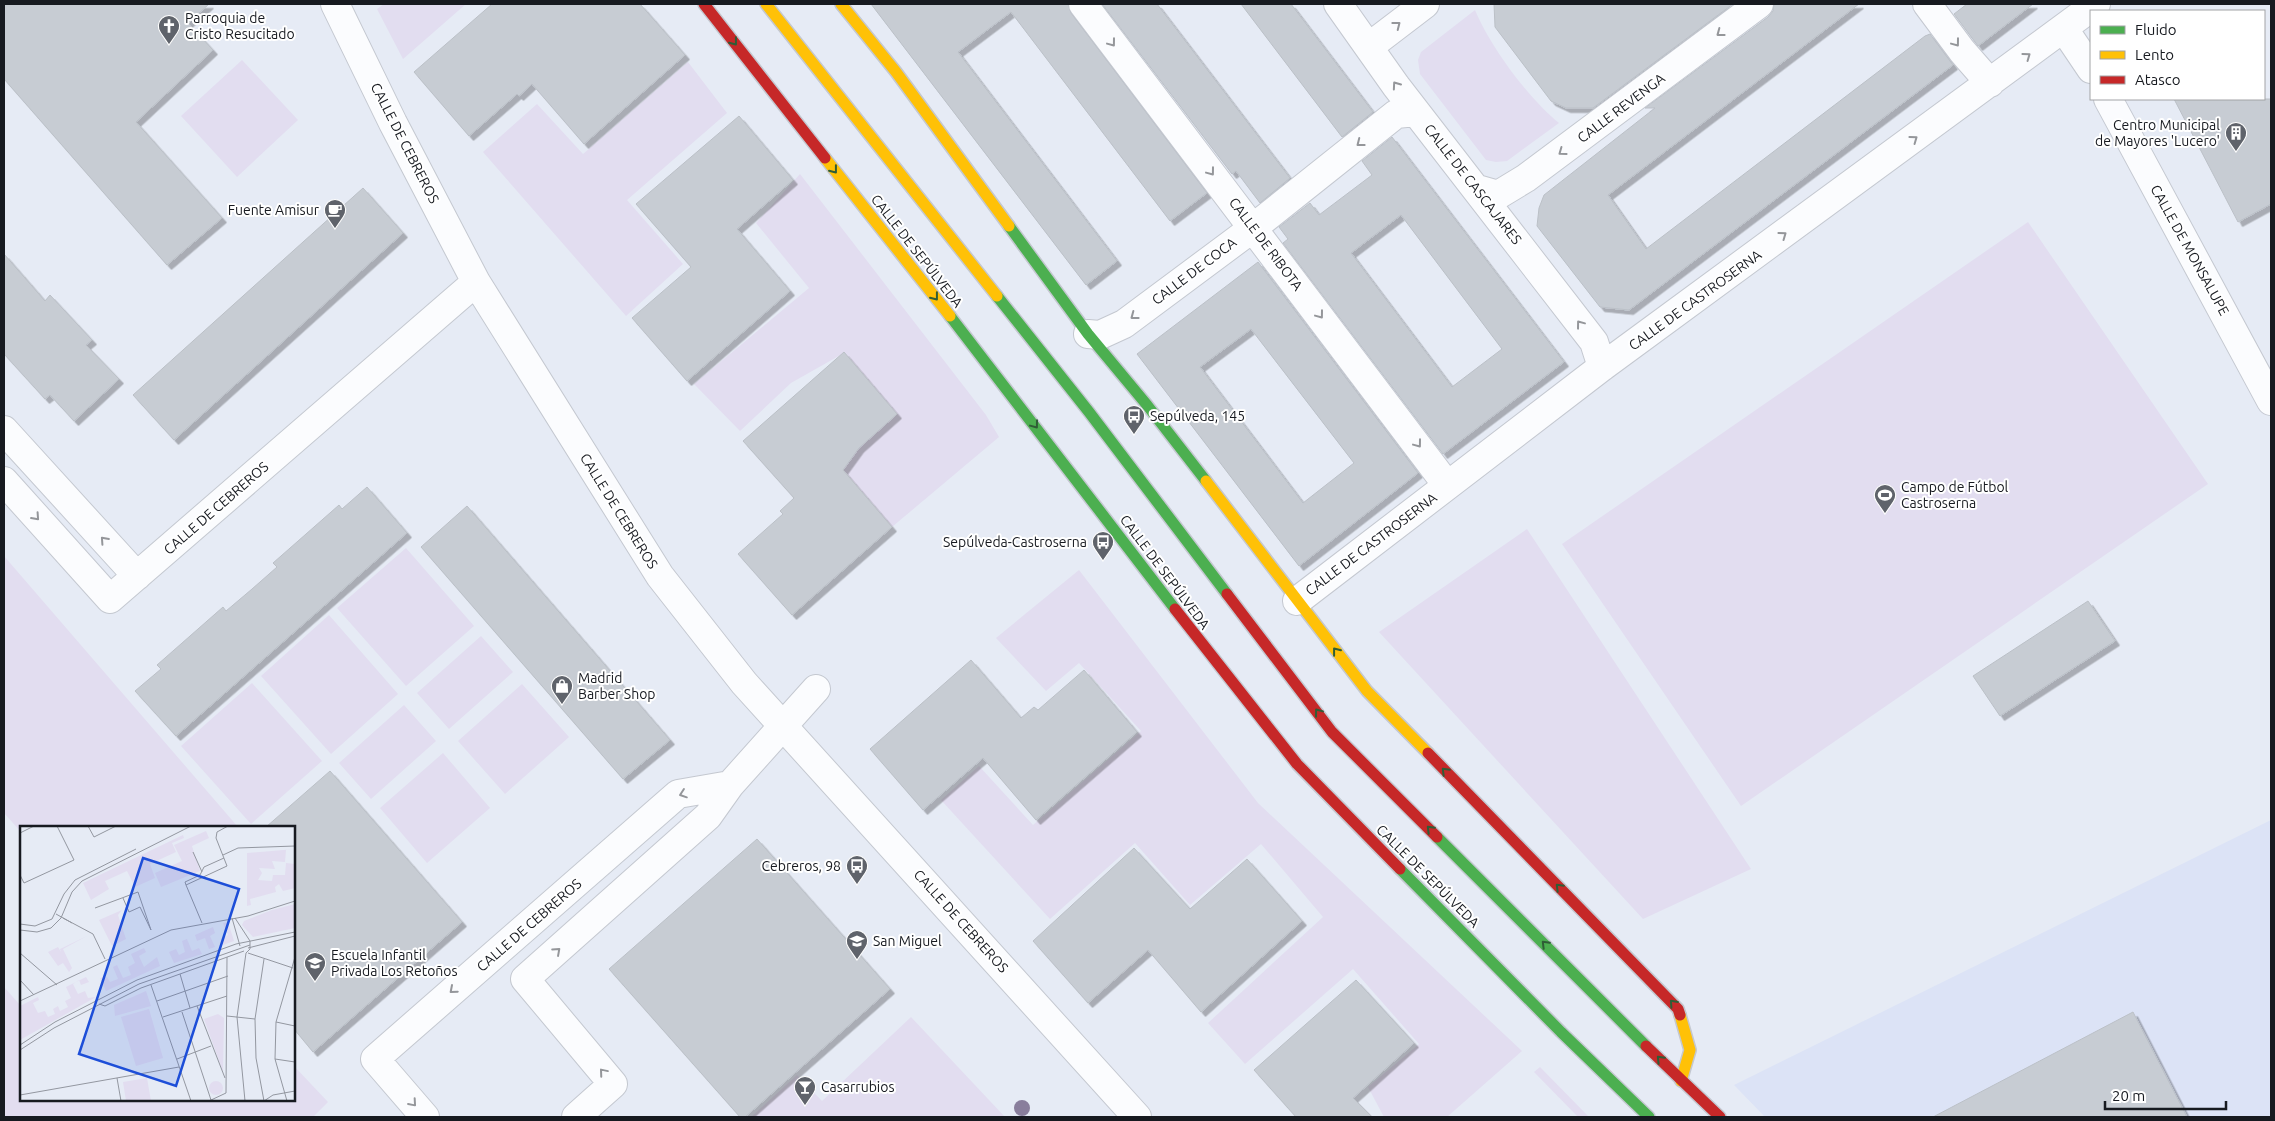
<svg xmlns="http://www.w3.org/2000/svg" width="2275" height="1121" font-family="Ubuntu,sans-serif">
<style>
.built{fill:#dce3f6}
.green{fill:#e2ddf0}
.building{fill:#c7ccd3;stroke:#bbc0c7;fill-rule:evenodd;filter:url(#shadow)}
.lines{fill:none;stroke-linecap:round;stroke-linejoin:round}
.street-casing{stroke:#c4c8d0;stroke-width:30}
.fast-casing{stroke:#c4c8d0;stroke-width:14}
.slow-casing{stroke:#c4c8d0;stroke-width:14}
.jam-casing{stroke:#c4c8d0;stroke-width:14}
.street{stroke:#fbfcfe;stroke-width:28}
.fast{stroke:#4caf50;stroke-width:11}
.slow{stroke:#ffc107;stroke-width:11}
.jam{stroke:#c62828;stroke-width:11}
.tree{fill:#897e9c}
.oneway{stroke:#94969a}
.oneway2{stroke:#2f5d36}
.labels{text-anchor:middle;stroke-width:4;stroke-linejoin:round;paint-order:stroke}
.poi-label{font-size:14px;fill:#171a20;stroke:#fff;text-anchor:start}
.street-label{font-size:14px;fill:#171a20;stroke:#fff}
.inset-road{fill:none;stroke:#9397a0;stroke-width:1}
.view{fill:#1d4ed8;fill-opacity:0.15;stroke:#1d4ed8;stroke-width:2.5}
.inset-edge{fill:none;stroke:#171a20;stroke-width:2.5}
</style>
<defs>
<filter id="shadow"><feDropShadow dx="4.5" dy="4.5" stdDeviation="0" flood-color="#0004"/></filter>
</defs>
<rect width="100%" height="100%" fill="#e6ebf5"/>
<!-- built -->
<path class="built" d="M 2271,820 L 2271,1117 L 1765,1117 L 1734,1085 Z"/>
<!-- green -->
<path class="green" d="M 384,4 L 466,4 L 403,59 L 377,9 Z
M 1475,10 C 1490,46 1528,98 1559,123 L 1507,161 L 1496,162 L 1486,160 L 1420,74 L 1418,60 L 1421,52 Z
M 242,60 L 298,120 L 237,177 L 181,116 Z
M 688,62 L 727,113 L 627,200 L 683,264 L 626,316 L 483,152 L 537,104 L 583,154 Z
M 800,174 L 986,415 L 999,437 L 892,527 L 839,466 L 897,414 L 844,353 L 791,383 L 740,431 L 694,384 L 809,288 L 756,223 Z
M 2028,222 L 2208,484 L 1741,806 L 1562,544 Z
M 1527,529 L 1751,869 L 1643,919 L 1379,632 Z
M 406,548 L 474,626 L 406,686 L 337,608 Z
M 4,556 L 238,827 L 21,827 L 21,832 L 4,813 Z
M 1079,570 L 1258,803 L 1522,1051 L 1447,1117 L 1384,1117 L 1368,1087 L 1419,1044 L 1353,969 L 1245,1064 L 1208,1023 L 1323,917 L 1261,844 L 1190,905 L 1135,843 L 1050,919 L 941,800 L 979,766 L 1033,825 L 1141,731 L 1079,663 L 1046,691 L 996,638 Z
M 329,615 L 398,694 L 331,754 L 261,676 Z
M 481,636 L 513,672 L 449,729 L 417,693 Z
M 252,683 L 322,761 L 251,824 L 181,746 Z
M 522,684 L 569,737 L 505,794 L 458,741 Z
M 404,705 L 436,741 L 371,799 L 339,763 Z
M 443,753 L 490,808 L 427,863 L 380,808 Z
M 4,987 L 21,1006 L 21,1100 L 294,1100 L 294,1066 L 328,1102 L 313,1117 L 4,1117 Z
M 911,1017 L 1005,1117 L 751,1117 L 797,1075 L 822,1101 Z
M 1540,1067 L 1589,1117 L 1578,1117 L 1534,1072 Z"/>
<!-- building -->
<path class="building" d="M 4,4 L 209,4 L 188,23 L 213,50 L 136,122 L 222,218 L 167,265 L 4,79 Z
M 492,4 L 640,4 L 685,55 L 584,144 L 532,84 L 519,96 L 517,94 L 469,136 L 414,72 Z
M 871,4 L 1068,4 L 1071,13 L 1207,193 L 1170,221 L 1011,12 L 958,52 L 1117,261 L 1086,285 Z
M 1102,4 L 1157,4 L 1290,178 L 1260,203 L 1236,171 L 1232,174 Z
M 1241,4 L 1291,4 L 1373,112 L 1342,137 Z
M 1494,4 L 1733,4 L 1593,108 L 1566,108 L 1551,101 L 1495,27 Z
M 1774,4 L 1859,4 L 1608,195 L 1646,249 L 1925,36 L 1930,34 L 1953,65 L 1629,310 L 1600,307 L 1537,226 L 1539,208 L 1544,195 L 1655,108 L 1645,108 L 1768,17 L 1773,11 Z
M 1967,4 L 2033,4 L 1978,46 L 1954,14 Z
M 2174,99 L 2271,99 L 2271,204 L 2238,222 Z
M 739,116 L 793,180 L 737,229 L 790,291 L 687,381 L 632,318 L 691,267 L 636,204 Z
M 1392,137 L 1564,362 L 1443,454 L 1283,243 L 1288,239 L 1279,227 L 1310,203 L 1319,215 L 1372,175 L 1362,161 ZM 1401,215 L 1502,349 L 1452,387 L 1351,253 Z
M 363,188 L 403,233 L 174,440 L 133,395 Z
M 4,254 L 45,301 L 50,295 L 92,340 L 86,345 L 119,379 L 74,421 L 50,395 L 45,399 L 4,354 Z
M 1258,262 L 1418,473 L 1299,566 L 1137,354 ZM 1251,329 L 1354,463 L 1303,503 L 1200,367 Z
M 844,352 L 897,414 L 859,448 L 843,470 L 892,527 L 792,615 L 738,554 L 783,514 L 780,511 L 794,498 L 743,441 Z
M 367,487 L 407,533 L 176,736 L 135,691 L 161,669 L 157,665 L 223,607 L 226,611 L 252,589 L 277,567 L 273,563 L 339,505 L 342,509 Z
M 467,506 L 670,740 L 623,779 L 421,547 Z
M 2088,601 L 2115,641 L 2000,716 L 1973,676 Z
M 971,660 L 1021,718 L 1034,707 L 1038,710 L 1084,670 L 1137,732 L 1036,820 L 983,758 L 923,810 L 870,749 Z
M 330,771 L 462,922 L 313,1052 L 294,1029 L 294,827 L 266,827 Z
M 757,839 L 890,989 L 745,1117 L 740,1117 L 609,969 Z
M 1134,848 L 1190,909 L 1247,859 L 1302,921 L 1201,1012 L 1148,950 L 1088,1003 L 1033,941 Z
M 1356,980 L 1414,1043 L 1353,1098 L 1372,1117 L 1296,1117 L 1254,1070 Z
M 2133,1012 L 2187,1117 L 1933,1117 Z"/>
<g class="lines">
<!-- street casing -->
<g class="street-casing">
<path id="street" d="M 335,4 L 393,123 L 476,282 L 660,576 L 744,683 L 1137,1117
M 1083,4 L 1447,485
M 1338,4 L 1396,86 L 1594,342 L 1602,367
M 1927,4 L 1962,51 L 1990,83
M 2064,29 L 2091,69
M 1370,46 L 1425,4
M 2108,99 L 2271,401
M 1477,189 L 1498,195 L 1526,178 L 1759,4
M 1088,334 L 1100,335 L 1124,324 L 1253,228 L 1396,114 L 1416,112
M 4,430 L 137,576
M 4,481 L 110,599 L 476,282
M 1297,601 L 1602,367 L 2096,4
M 425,1117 L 375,1059 L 678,794 L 730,785
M 576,1117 L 613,1084 L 525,979 L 708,816 L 730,785 L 816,689"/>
</g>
<!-- fast casing -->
<g class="fast-casing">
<path id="fast" d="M 1009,226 L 1088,334 L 1147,405 L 1206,481
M 997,296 L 1089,412 L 1227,594
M 950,316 L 1175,609
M 1437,837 L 1646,1046
M 1400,869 L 1561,1032 L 1649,1117"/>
</g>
<!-- slow casing -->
<g class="slow-casing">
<path id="slow" d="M 766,4 L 997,296
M 841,4 L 896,72 L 1009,226
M 825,158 L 950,316
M 1206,481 L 1367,691 L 1428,753
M 1680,1015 L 1690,1050 L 1681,1081"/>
</g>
<!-- jam casing -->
<g class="jam-casing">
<path id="jam" d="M 704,4 L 825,158
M 1227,594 L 1332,732 L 1437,837
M 1175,609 L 1297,764 L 1400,869
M 1428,753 L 1678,1009 L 1680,1015
M 1646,1046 L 1720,1117"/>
</g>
<!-- street -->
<use href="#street" class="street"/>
<!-- fast -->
<use href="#fast" class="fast"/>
<!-- slow -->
<use href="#slow" class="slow"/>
<!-- jam -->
<use href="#jam" class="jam"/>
</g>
<!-- trees -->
<circle class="tree" cx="1022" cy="1108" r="8"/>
<!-- one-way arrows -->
<defs><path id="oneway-chevron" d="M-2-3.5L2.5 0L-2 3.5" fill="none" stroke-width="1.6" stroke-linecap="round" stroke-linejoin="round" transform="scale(1.25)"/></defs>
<g class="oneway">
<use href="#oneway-chevron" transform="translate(1397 25) rotate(-38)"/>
<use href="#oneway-chevron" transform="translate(1720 33) rotate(143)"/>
<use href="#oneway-chevron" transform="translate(1112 43) rotate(53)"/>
<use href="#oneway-chevron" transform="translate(1956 43) rotate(53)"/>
<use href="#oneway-chevron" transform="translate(2027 56) rotate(-36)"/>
<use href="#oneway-chevron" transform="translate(1396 85) rotate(-125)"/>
<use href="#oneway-chevron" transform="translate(1914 139) rotate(-36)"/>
<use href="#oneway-chevron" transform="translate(1360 143) rotate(142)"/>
<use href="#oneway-chevron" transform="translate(1562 152) rotate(144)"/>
<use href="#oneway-chevron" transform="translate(1211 172) rotate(53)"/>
<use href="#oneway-chevron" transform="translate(1783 235) rotate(-36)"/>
<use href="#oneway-chevron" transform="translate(1320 315) rotate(53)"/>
<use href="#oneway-chevron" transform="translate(1134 316) rotate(143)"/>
<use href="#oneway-chevron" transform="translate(1580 324) rotate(-127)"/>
<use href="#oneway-chevron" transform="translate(1418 444) rotate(53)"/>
<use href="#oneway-chevron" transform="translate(36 517) rotate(48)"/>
<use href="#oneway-chevron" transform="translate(104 540) rotate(-132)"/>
<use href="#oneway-chevron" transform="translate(683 794) rotate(161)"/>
<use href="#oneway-chevron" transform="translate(557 951) rotate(-42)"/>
<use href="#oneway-chevron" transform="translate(453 990) rotate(139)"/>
<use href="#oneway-chevron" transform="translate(603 1072) rotate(-130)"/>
<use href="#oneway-chevron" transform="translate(413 1103) rotate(49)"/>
</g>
<g class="oneway2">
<use href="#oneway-chevron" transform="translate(734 42) rotate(52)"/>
<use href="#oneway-chevron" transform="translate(834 170) rotate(52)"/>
<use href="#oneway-chevron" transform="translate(935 297) rotate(52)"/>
<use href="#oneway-chevron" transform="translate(1035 425) rotate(53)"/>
<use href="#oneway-chevron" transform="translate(1336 651) rotate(-128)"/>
<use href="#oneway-chevron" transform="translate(1318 712) rotate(-127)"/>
<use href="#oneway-chevron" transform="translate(1445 771) rotate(-135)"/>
<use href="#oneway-chevron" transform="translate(1430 829) rotate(-135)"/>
<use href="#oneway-chevron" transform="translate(1559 887) rotate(-135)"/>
<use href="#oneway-chevron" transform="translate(1545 944) rotate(-135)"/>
<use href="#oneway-chevron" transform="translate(1673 1003) rotate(-132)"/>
<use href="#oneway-chevron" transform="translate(1660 1059) rotate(-134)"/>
</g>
<!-- icons -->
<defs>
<g id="church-pin" transform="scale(1.125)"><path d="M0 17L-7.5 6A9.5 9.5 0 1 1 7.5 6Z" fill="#5f636b" stroke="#fff"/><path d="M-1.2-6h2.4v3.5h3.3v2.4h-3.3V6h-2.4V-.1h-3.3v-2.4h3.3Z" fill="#fff"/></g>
<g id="building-pin" transform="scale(1.125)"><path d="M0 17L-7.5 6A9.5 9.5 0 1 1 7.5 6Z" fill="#5f636b" stroke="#fff"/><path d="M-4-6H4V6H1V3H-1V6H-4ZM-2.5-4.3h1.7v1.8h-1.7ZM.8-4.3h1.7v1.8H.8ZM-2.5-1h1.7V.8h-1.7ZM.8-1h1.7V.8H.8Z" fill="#fff"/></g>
<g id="cafe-pin" transform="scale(1.125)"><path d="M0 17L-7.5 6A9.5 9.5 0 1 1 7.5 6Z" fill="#5f636b" stroke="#fff"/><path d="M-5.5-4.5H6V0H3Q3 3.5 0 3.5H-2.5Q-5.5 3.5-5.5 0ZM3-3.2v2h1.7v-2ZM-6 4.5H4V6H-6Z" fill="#fff"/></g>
<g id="bus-pin" transform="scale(1.125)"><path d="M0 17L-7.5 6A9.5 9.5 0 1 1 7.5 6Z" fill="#5f636b" stroke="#fff"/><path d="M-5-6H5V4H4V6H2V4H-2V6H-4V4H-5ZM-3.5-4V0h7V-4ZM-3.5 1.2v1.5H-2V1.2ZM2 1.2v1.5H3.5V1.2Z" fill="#fff"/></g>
<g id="stadium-pin" transform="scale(1.125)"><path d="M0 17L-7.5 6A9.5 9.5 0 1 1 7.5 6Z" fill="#5f636b" stroke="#fff"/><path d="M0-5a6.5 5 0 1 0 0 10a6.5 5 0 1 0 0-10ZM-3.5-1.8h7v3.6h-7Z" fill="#fff"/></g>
<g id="shop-pin" transform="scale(1.125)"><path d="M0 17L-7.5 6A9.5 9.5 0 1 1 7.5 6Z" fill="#5f636b" stroke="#fff"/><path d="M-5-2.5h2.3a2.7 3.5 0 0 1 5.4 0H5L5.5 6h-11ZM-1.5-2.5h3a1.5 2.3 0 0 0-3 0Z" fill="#fff"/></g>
<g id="school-pin" transform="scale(1.125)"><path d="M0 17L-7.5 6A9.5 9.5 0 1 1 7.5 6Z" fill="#5f636b" stroke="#fff"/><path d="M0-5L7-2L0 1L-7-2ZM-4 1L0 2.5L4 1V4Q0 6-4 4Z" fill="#fff"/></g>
<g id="bar-pin" transform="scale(1.125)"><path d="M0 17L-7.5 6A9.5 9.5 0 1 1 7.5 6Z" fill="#5f636b" stroke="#fff"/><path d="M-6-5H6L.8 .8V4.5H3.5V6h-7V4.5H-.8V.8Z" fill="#fff"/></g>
</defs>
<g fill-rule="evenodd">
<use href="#church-pin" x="169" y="26"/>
<use href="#building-pin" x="2236" y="133"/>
<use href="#cafe-pin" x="335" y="210"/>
<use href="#bus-pin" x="1134" y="416"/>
<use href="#stadium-pin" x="1885" y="495"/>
<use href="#bus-pin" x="1103" y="542"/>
<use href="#shop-pin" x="562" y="686"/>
<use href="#bus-pin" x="857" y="866"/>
<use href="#school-pin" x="857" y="941"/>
<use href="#school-pin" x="315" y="963"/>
<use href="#bar-pin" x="805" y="1087"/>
</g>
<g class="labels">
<!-- poi labels -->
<g class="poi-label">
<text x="185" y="23">Parroquia de<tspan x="185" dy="16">Cristo Resucitado</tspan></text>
<text x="2220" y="130" text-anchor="end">Centro Municipal<tspan x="2220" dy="16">de Mayores 'Lucero'</tspan></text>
<text x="319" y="215" text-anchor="end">Fuente Amisur</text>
<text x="1150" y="421">Sepúlveda, 145</text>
<text x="1901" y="492">Campo de Fútbol<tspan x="1901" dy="16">Castroserna</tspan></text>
<text x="1087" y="547" text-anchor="end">Sepúlveda-Castroserna</text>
<text x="578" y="683">Madrid<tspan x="578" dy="16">Barber Shop</tspan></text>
<text x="841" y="871" text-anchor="end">Cebreros, 98</text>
<text x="873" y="946">San Miguel</text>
<text x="331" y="960">Escuela Infantil<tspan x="331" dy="16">Privada Los Retoños</tspan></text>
<text x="821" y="1092">Casarrubios</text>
</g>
<!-- street labels -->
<g class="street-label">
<text transform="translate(1621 108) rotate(-37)" y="5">CALLE REVENGA</text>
<text transform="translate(405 143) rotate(63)" y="5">CALLE DE CEBREROS</text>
<text transform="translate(1473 184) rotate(52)" y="5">CALLE DE CASCAJARES</text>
<text transform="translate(1266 244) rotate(53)" y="5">CALLE DE RIBOTA</text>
<text transform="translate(2190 250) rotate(61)" y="5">CALLE DE MONSALUPE</text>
<text transform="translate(917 251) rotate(52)" y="5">CALLE DE SEPÚLVEDA</text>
<text transform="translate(1194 271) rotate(-37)" y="5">CALLE DE COCA</text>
<text transform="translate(1695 300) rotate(-36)" y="5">CALLE DE CASTROSERNA</text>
<text transform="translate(216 508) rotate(-41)" y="5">CALLE DE CEBREROS</text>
<text transform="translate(619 511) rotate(58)" y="5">CALLE DE CEBREROS</text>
<text transform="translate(1371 544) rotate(-37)" y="5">CALLE DE CASTROSERNA</text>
<text transform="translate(1165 572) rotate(53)" y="5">CALLE DE SEPÚLVEDA</text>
<text transform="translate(1428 876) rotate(45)" y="5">CALLE DE SEPÚLVEDA</text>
<text transform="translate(961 921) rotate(48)" y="5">CALLE DE CEBREROS</text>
<text transform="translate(529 925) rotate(-41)" y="5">CALLE DE CEBREROS</text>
</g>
</g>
<!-- overview -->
<g transform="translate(20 826)">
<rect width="275" height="275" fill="#e6ebf5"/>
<path d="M 186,5 L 189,12 L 172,20 L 180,45 L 141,61 L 135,47 L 162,35 L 154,19 ZM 163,9 L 164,12 L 152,17 L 156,26 L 130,38 L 135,52 L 115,61 L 107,45 L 85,55 L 89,63 L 71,74 L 63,57 ZM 275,23 L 266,24 L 265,36 L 252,35 L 255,43 L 239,42 L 242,47 L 238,54 L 252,55 L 253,49 L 265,49 L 266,37 L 275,38 L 275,62 L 263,65 L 259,58 L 255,61 L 256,66 L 230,73 L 231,79 L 227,80 L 227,27 ZM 275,78 L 275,102 L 233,111 L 222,99 L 224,95 L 252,84 ZM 102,84 L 98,89 L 106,113 L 92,120 L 79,94 ZM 208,96 L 214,115 L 203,119 L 201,113 L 208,109 L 203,97 ZM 193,101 L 195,107 L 190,110 L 195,121 L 189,123 L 185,112 L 177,115 L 175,109 ZM 67,110 L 43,123 L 52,142 L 49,146 L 43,137 L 38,140 L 28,126 L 38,121 L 41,126 L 40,123 ZM 167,113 L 172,125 L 179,122 L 182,128 L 154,137 L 149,126 L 156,123 L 159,129 L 165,126 L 162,115 ZM 124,122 L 126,126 L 119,130 L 124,141 L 137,131 L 140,140 L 86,165 L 80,152 L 87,151 L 90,156 L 98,153 L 93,141 L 97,139 L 103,152 L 111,149 L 108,141 L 115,137 L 111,128 ZM 66,151 L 69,156 L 61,159 L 59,154 L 53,158 L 58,168 L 65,165 L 68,172 L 76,171 L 0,214 L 0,180 L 18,171 L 19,174 L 13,177 L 18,187 L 25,185 L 28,191 L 35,188 L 33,183 L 38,180 L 40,185 L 48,181 L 45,175 L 51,172 L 46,161 ZM 126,165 L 131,180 L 95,190 L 94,179 ZM 129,183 L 143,232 L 116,240 L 101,191 ZM 198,188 L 204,192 L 203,246 L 184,193 ZM 127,252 L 131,275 L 106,275 L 103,256 ZM189 262a7 7 0 1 1 14 0a7 7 0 1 1-14 0Z" fill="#e2ddf0"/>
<path class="inset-road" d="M 68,0 L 74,11 L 96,0M 0,7 L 14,0M 173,26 L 182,46M 203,29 L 218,22 L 275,20M 0,49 L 4,57 L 54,34 L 37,0M 166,59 L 207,40 L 196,12 L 197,6 L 208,0M 166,59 L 165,56 L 180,49 L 184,41 L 204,32M 166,59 L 182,97M 103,72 L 109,86 L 120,81 L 131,104M 75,82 L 118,66 L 131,104M 36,88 L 52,97M 43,92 L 73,108 L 85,133M 212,92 L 220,120M 215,92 L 230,115 L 230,123 L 226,127M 0,98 L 15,100 L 32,93 L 44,68 L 55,54 L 116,23M 0,104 L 17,106 L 31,102 L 41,92 L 52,66 L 62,55 L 171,0M 228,122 L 275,110M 0,127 L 37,159M 228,127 L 273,142M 244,133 L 235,193 L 236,232 L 244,275M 160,148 L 170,182M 0,154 L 14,169M 131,159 L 171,275M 0,175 L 151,104 L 228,90 L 275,75M 137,175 L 208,150M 79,178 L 85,180 L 121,162 L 224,125M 177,180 L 205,252M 162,186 L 191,274M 207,190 L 235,193M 143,191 L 207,170M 256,196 L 275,200M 0,219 L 35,196 L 117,154 L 216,118 L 275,106M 0,224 L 34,202 L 119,158 L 230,119M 157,233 L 191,220M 255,233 L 275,236M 97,252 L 101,275M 0,269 L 159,241M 189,275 L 206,267 L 207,131M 225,275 L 217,191 L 226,127M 244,275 L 253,269 L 275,265M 267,275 L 255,233 L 256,196 L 275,131"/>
<path class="view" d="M 123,32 L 219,63 L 156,260 L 59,228 Z"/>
<rect width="275" height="275" class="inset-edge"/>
</g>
<!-- border -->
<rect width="2275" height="1121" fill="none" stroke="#171a20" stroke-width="10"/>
<!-- legend -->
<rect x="2090" y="10" width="175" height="90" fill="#ffffff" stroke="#a2a3a6"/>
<rect x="2100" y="26" width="25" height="8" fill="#4caf50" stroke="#a2a3a6"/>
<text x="2135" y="35" font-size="15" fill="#171a20">Fluido</text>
<rect x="2100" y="51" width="25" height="8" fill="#ffc107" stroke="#a2a3a6"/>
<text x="2135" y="60" font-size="15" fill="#171a20">Lento</text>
<rect x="2100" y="76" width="25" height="8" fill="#c62828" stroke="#a2a3a6"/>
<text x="2135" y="85" font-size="15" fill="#171a20">Atasco</text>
<!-- scale -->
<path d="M2105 1101v8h121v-8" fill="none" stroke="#171a20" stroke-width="2.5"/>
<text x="2112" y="1101" font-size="15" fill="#171a20" stroke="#ffffff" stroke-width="4" paint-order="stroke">20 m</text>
</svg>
